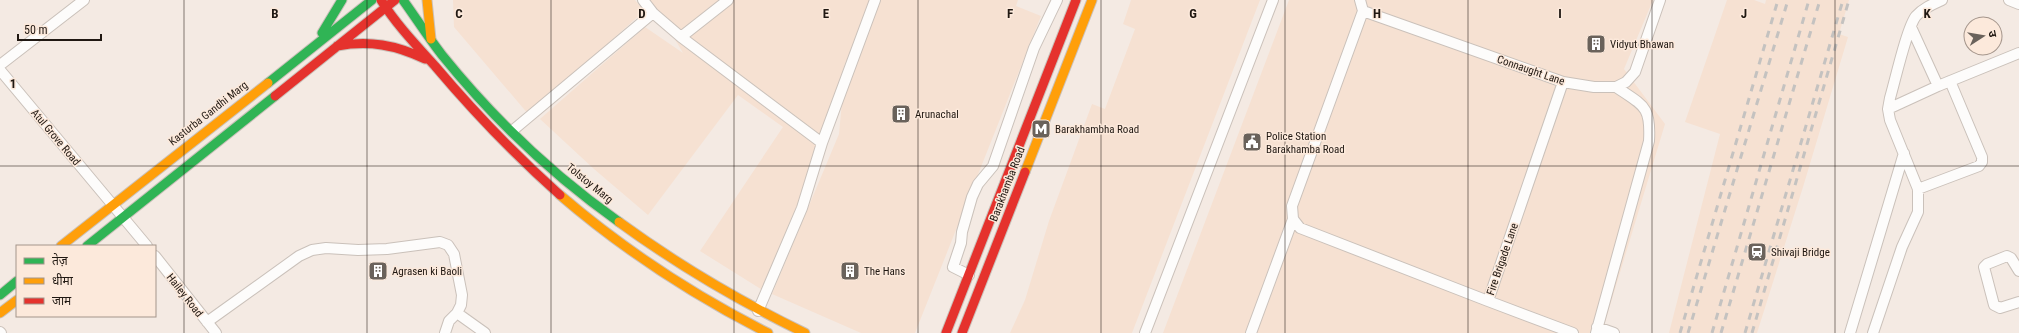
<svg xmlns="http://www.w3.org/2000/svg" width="2019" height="333" font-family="'Roboto Condensed','Noto Sans Devanagari',sans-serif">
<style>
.built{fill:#f6e1d2}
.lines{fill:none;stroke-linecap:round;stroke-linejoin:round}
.street-casing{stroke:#cac1ba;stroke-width:12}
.fast-casing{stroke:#cac1ba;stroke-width:11}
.slow-casing{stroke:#cac1ba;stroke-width:11}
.jam-casing{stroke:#cac1ba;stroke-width:11}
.street{stroke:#fdfcfb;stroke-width:10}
.fast{stroke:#30b455;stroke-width:9}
.slow{stroke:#ff9f0a;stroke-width:9}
.jam{stroke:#e5322d;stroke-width:9}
.rail{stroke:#c4c2c0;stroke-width:3;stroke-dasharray:7 7;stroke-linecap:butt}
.grid{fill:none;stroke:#201812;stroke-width:1;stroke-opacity:0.55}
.labels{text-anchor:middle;stroke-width:3;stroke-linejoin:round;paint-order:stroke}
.poi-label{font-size:11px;fill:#201812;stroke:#fce9db;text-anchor:start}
.street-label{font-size:11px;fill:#201812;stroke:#fce9db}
.grid-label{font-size:13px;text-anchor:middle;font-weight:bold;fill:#201812;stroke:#fce9db;stroke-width:3;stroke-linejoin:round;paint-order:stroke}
</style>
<rect width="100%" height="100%" fill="#f4eae3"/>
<!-- built -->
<path class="built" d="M 453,0 L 635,0 L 644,11 L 529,115 L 454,27 Z
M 647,0 L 1018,0 L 1016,6 L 1041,16 L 915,333 L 861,333 L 772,294 L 839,134 L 846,60 L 819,149 L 764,291 L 700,251 L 783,127 L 738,95 L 648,215 L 594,169 L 540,119 L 645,27 L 683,53 L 659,12 Z
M 1131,0 L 1260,0 L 1132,333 L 1010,333 L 1025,300 L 1049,221 L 1092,104 L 1105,109 L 1135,29 L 1123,24 Z
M 1289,0 L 1653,0 L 1624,69 L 1665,124 L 1602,332 L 1606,333 L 1163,333 Z
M 1727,0 L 1754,0 L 1765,4 L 1766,0 L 1849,0 L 1839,34 L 1848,37 L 1803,187 L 1757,333 L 1669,333 L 1720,134 L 1685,122 Z"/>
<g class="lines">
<!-- street casing -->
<g class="street-casing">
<path id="street" d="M 728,0 L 681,37 L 822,143
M 1360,0 L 1363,11 L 1563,82 L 1594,87 L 1616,87 L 1626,82 L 1635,72 L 1660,0
M 2009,0 L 2019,4
M 653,13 L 681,37
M 1911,27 L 1938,86
M 0,65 L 84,0
M 0,70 L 147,246
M 1888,109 L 1938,86 L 2019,53
M 512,131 L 653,13 L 643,0
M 1918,189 L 1979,166 L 1982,162 L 1982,157 L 1950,81
M 1293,219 L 1300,228 L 1488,301 L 1563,82
M 155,256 L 216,333
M 2019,271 L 2011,258 L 2007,256 L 1987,264 L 1984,267 L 1994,305 L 2000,308 L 2019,302
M 969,275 L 953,267 L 961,243 L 962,232 L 972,197 L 978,184 L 993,166 L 1034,48 L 1057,0
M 1488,301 L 1573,333
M 758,311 L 802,208 L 822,143 L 875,0
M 207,322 L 299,256 L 312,250 L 326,248 L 358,250 L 387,249 L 440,242 L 448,245 L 454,254 L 462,295 L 461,305 L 457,313
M 1597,327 L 1614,333
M 0,332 L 1,333
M 445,333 L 449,321 L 457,313 L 485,333
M 1145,333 L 1273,0
M 1251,333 L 1293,219 L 1292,206 L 1363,11
M 1596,333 L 1649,141 C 1651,106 1644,106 1616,87
M 1850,333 L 1904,153
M 1873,333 L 1902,247 L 1918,212 L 1918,189 L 1890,120 L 1888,109 L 1890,98 C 1895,81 1907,27 1916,16 C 1923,8 1933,4 1942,0"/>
</g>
<!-- fast casing -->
<g class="fast-casing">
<path id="fast" d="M 403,0 C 416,18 428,37 442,55 C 492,117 554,176 619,222
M 322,33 L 342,0
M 268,83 L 372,0
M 87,246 L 275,96
M 0,295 L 17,281"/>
</g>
<!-- slow casing -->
<g class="slow-casing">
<path id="slow" d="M 427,0 L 431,39
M 1025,172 L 1092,0
M 560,195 C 624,250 693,295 768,333
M 619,222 C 678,265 739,301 805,333
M 61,246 L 268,83
M 0,313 L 17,300"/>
</g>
<!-- jam casing -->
<g class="jam-casing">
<path id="jam" d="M 381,0 C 396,24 416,45 435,66 C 474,112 515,155 560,195
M 337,46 C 369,40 396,45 425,59
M 275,96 L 395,0
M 946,333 L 1076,0
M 962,333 L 1025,172"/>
</g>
<!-- street -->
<use href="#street" class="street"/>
<!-- fast -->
<use href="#fast" class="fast"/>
<!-- slow -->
<use href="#slow" class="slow"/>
<!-- jam -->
<use href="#jam" class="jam"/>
<!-- rail -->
<path class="rail" d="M 1680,333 L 1778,0
M 1688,333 L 1788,0
M 1712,333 L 1809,0
M 1721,333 L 1820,0
M 1745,333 L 1843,0
M 1752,333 L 1849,0"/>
</g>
<!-- grid -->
<path class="grid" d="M 184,0 L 184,333M 367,0 L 367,333M 551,0 L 551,333M 734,0 L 734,333M 918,0 L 918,333M 1101,0 L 1101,333M 1285,0 L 1285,333M 1468,0 L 1468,333M 1652,0 L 1652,333M 1835,0 L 1835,333M 0,166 L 2019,166"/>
<!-- icons -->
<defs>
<g id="building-square" transform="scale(1)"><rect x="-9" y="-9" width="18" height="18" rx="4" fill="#6a625b" stroke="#fce9db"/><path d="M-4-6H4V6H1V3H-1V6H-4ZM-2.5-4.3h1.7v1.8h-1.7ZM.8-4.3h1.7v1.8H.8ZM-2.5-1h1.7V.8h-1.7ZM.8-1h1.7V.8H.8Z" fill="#fff"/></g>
<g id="metro-square" transform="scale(1)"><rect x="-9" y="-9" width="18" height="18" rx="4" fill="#6a625b" stroke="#fce9db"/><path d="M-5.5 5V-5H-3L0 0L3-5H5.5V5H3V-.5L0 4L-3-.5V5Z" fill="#fff"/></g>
<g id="civic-square" transform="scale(1)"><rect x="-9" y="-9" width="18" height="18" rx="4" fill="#6a625b" stroke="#fce9db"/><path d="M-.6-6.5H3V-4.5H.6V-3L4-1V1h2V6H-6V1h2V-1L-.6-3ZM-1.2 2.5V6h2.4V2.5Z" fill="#fff"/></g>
<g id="station-square" transform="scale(1)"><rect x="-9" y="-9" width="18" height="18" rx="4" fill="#6a625b" stroke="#fce9db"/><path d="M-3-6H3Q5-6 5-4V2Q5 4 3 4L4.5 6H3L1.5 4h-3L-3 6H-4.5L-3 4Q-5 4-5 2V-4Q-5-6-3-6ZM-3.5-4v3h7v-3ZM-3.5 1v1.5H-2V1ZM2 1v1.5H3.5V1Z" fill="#fff"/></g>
</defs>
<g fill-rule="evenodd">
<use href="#building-square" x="1596" y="44"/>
<use href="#building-square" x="901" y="114"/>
<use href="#metro-square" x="1041" y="129"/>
<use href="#civic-square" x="1252" y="142"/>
<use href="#station-square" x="1757" y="252"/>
<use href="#building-square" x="378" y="271"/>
<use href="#building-square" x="850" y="271"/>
</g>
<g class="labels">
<!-- poi labels -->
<g class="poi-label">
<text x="1610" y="48">Vidyut Bhawan</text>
<text x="915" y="118">Arunachal</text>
<text x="1055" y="133">Barakhambha Road</text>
<text x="1266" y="140">Police Station<tspan x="1266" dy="13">Barakhamba Road</tspan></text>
<text x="1771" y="256">Shivaji Bridge</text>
<text x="392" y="275">Agrasen ki Baoli</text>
<text x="864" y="275">The Hans</text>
</g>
<!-- street labels -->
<g class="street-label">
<text transform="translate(1531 70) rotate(19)" y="4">Connaught Lane</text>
<text transform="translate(208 113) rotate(-38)" y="4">Kasturba Gandhi Marg</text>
<text transform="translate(56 137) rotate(50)" y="4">Atul Grove Road</text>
<text transform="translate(590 183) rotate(39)" y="4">Tolstoy Marg</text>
<text transform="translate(1007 184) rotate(-69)" y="4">Barakhamba Road</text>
<text transform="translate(1502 259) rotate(-71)" y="4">Fire Brigade Lane</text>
<text transform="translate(185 295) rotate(52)" y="4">Hailey Road</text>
</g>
</g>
<g class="grid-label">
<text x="275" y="18">B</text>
<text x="459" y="18">C</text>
<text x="642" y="18">D</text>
<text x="826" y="18">E</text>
<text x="1010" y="18">F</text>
<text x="1193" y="18">G</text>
<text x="1377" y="18">H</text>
<text x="1560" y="18">I</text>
<text x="1744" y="18">J</text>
<text x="1927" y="18">K</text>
<text x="13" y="88">1</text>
</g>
<!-- legend -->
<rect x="16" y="245" width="140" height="72" fill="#fce9db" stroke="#a4958b"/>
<rect x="24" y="258" width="20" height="6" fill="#30b455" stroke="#a4958b"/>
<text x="52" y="265" font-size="12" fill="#201812">तेज़</text>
<rect x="24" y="278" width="20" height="6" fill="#ff9f0a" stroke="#a4958b"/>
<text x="52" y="285" font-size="12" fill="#201812">धीमा</text>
<rect x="24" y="298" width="20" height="6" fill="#e5322d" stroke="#a4958b"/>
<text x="52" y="305" font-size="12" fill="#201812">जाम</text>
<!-- north arrow -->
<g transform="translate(1983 36) rotate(78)"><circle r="19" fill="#fce9db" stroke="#a4958b"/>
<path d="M0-3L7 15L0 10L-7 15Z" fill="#6a625b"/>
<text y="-6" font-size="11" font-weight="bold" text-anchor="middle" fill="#201812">उ</text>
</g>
<!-- scale -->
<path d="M18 34v6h83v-6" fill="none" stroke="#201812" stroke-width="2"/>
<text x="24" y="34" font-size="12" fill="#201812" stroke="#fce9db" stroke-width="3" paint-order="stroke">50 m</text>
</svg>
